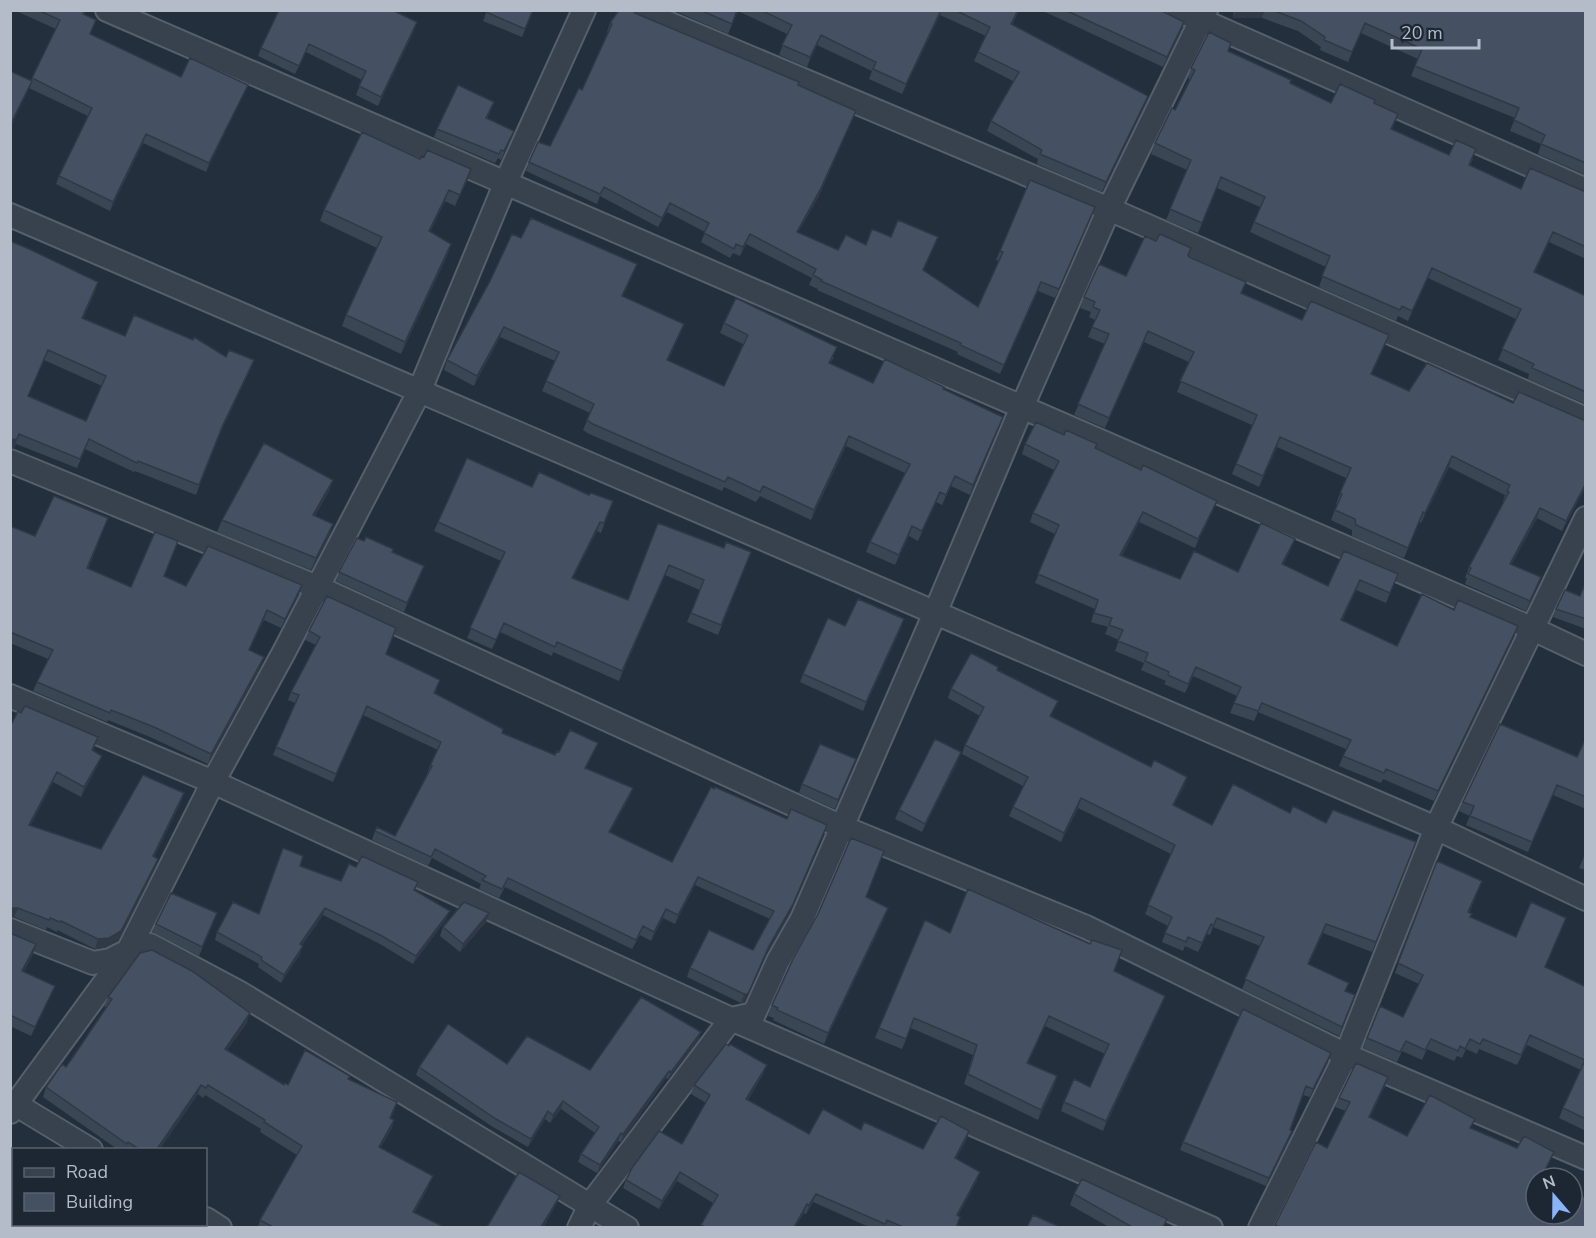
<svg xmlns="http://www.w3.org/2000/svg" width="1596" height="1238" font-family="'Nunito Sans',sans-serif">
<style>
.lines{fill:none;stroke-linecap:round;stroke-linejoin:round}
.minor-casing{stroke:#565f6c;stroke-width:26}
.minor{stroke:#38414e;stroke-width:22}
.wall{fill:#3b4654;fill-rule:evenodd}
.shaded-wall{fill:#303945}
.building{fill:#455162;stroke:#303945;stroke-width:1.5;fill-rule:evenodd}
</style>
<rect width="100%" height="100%" fill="#242f3e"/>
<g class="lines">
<!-- minor casing -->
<g class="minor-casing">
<path id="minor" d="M 107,10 L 1531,628 L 1586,654
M 637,10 L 1109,209 L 1586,419
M 1178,10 L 1586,190
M 10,215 L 1436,828 L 1586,899
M 10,461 L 317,587 L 842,827 L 1086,927 L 1346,1055 L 1586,1158
M 10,696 L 213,782 L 731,1019 L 1211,1228
M 10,930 L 93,963 L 110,960 L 128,951 L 150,945 L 240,993 L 627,1228
M 10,1101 L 91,1150
M 10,1112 L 128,951 L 213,782 L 284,652 L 419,392 L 506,182 L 584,10
M 206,1219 L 220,1228
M 579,1228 L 590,1205 L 731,1019 L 754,1014 L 778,961 L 802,919 L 842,827 L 935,613 L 1022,407 L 1109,209 L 1206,10
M 1260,1228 L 1346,1055 L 1436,828 L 1586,518"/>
</g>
<!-- minor -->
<use href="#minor" class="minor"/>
</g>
<!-- wall -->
<path class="wall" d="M 14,10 L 86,10 L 84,15 L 96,20 L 90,34 L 181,77 L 248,85 L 244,93 L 206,172 L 143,143 L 110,211 L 56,184 L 59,176 L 88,116 L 29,88 L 10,128 L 10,71 L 31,81 L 56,29 Z
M 487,10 L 533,10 L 522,37 L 483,21 Z
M 673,10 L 1019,10 L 1012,25 L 1144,106 L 1102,192 L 1037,164 L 1038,159 L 987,131 L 991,121 L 1013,81 L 974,61 L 978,52 L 986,36 L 940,15 L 902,94 L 869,79 L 872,71 L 817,45 L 807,67 L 779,55 L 787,34 L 738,11 L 728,34 Z
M 1041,10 L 1160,10 L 1181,31 L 1163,67 Z
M 1234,10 L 1586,10 L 1586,175 L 1538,154 L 1541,144 L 1510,131 L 1515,118 L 1411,76 L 1418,59 L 1361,33 L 1348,62 L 1320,50 L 1321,47 L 1298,31 L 1262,18 L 1233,18 Z
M 635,13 L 856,111 L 818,198 L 798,232 L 838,250 L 866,245 L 891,237 L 934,246 L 923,270 L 978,307 L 999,261 L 996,260 L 1000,251 L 1091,216 L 1055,298 L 1038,291 L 1000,374 L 957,354 L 958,352 L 817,290 L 818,289 L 809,285 L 812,278 L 746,244 L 740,256 L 733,253 L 730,258 L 701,242 L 705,232 L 667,212 L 658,227 L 600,196 L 597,204 L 526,171 L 529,162 L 550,146 L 582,90 L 608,33 L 607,32 L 610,23 Z
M 414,31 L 378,106 L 356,95 L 362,80 L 306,52 L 295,74 L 258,56 L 261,48 Z
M 1231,43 L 1228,51 L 1331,103 L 1374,103 L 1398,114 L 1392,129 L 1449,155 L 1473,159 L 1470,165 L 1521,189 L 1586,192 L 1586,259 L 1549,242 L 1535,272 L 1586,296 L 1586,404 L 1528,379 L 1529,374 L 1498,360 L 1516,319 L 1428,278 L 1408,321 L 1398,316 L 1396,321 L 1319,287 L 1326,267 L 1250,232 L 1260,207 L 1217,188 L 1198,233 L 1166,220 L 1187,170 L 1151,154 L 1155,143 L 1175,110 L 1190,80 L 1188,78 L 1191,68 Z
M 491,110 L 487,119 L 514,131 L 501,160 L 498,158 L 495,163 L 434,137 L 437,129 Z
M 420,159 L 471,169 L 455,206 L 445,201 L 430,232 L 451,244 L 447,256 L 401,354 L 342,326 L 346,315 L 377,248 L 320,221 L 324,210 Z
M 521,238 L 633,274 L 623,296 L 684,324 L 668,361 L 724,386 L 743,344 L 720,333 L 724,323 L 834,357 L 830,363 L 873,383 L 943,389 L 999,426 L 970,495 L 951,486 L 942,505 L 936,502 L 918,541 L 909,536 L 895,565 L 866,552 L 870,542 L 905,473 L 846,446 L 811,520 L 760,496 L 756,502 L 724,487 L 722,491 L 589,434 L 583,430 L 590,413 L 542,391 L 555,361 L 500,337 L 474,386 L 444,370 L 447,360 Z
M 10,241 L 95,292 L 83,318 L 125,336 L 226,357 L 254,360 L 250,370 L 219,436 L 196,495 L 135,471 L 134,472 L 85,449 L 77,468 L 16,444 L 14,448 ZM 44,360 L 102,386 L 86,421 L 28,396 Z
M 1156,241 L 1191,248 L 1188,255 L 1242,293 L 1302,320 L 1389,335 L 1372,374 L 1586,486 L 1562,531 L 1537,518 L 1511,565 L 1541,577 L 1537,588 L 1526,611 L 1465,584 L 1467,578 L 1465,578 L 1469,567 L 1504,502 L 1503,501 L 1505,495 L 1449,467 L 1421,523 L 1419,522 L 1404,558 L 1352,536 L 1352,530 L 1331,520 L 1337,504 L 1336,504 L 1340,493 L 1346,478 L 1277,447 L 1259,487 L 1232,474 L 1252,425 L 1177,392 L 1189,362 L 1144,342 L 1105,428 L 1074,415 L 1105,344 L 1088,337 L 1095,320 L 1089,317 L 1091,312 L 1080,308 L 1084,297 L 1126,276 Z
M 1025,444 L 1095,448 L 1213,510 L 1195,548 L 1139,522 L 1122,556 L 1180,579 L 1238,572 L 1291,549 L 1283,565 L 1328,586 L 1398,574 L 1386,603 L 1356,590 L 1342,621 L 1397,646 L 1454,610 L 1518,626 L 1514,635 L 1434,801 L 1383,779 L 1381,783 L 1339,766 L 1346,749 L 1258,712 L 1254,721 L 1230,713 L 1237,696 L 1193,676 L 1185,693 L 1164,684 L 1166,681 L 1141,670 L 1144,663 L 1115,651 L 1119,640 L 1105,634 L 1108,627 L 1091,622 L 1095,609 L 1035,583 L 1055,534 L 1030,522 L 1033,513 L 1054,470 L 1022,454 Z
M 333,480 L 329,491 L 315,516 L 333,524 L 329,536 L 311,570 L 217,532 L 222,520 Z
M 532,487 L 589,495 L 613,501 L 601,533 L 597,531 L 573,578 L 628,600 L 658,523 L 724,548 L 751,552 L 718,635 L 687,622 L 700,590 L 665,575 L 619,681 L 553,652 L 552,656 L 500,632 L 492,649 L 467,638 L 501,561 L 434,531 L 438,522 Z
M 108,518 L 88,569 L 131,587 L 164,576 L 186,586 L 299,594 L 281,628 L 264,620 L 249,650 L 261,667 L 208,764 L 150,737 L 108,720 L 107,722 L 33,691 L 37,682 L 48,659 L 10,643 L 10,526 L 35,536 Z
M 392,552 L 424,566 L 404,612 L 336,581 L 339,572 Z
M 1586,582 L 1586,629 L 1553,617 L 1556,609 L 1580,596 Z
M 845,626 L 901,628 L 863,711 L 800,682 L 803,674 Z
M 309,631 L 386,654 L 437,688 L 435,694 L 502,734 L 555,755 L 559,752 L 598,743 L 586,768 L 630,796 L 610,832 L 672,862 L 787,819 L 827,825 L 790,913 L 766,954 L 744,1002 L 741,1003 L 687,977 L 690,968 L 753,950 L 770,919 L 695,885 L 675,924 L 663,918 L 651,941 L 640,935 L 632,949 L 505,887 L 499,898 L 479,889 L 481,884 L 432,858 L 428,866 L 372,840 L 375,831 L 395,836 L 427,774 L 430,766 L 438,750 L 363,715 L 333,782 L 273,755 L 295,703 L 288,700 L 291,692 L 316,645 L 305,640 Z
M 997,670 L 1058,701 L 1051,716 L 1151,767 L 1187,777 L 1184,786 L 1174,805 L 1212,825 L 1290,813 L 1326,823 L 1416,842 L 1372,952 L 1323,933 L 1308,965 L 1346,991 L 1355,995 L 1339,1036 L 1242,989 L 1260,946 L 1213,927 L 1210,935 L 1207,934 L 1198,952 L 1185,946 L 1183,951 L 1162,942 L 1168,926 L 1145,914 L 1171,854 L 1078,808 L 1061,842 L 1009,816 L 1013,807 L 1023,786 L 962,754 L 965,745 L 980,716 L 948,698 L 951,689 Z
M 10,722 L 98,737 L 93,751 L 98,765 L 81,797 L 53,782 L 30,826 L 101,849 L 181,802 L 154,857 L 158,859 L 155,868 L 118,941 L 106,947 L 95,949 L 57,930 L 57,932 L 47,927 L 46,930 L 14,917 L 10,917 Z
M 1586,738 L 1586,809 L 1553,795 L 1528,852 L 1466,825 L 1470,816 L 1459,811 L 1463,802 L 1577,757 Z
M 856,759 L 835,809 L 799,793 L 802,784 Z
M 958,761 L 922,832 L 895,819 L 899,810 Z
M 1586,852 L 1586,870 L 1579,868 Z
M 1437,861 L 1478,891 L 1469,913 L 1471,918 L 1516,937 L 1562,928 L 1545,967 L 1586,987 L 1586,1131 L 1559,1118 L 1563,1108 L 1581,1070 L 1527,1045 L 1517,1065 L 1479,1049 L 1477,1054 L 1466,1049 L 1462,1058 L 1457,1056 L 1454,1061 L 1427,1049 L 1422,1060 L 1402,1051 L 1397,1062 L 1363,1048 L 1380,1006 L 1403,1017 L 1419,984 L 1395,973 Z
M 300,866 L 341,881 L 356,867 L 415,890 L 447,918 L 413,964 L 380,944 L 323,915 L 302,945 L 300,954 L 281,983 L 258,967 L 259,964 L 215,940 L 217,932 L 259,914 Z
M 866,897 L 884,919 L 824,1044 L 773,1020 L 774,1018 L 768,1016 L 772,1005 Z
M 214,921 L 199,956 L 152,932 L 156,924 Z
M 486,922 L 460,952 L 440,936 L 443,927 Z
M 10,933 L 33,954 L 24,971 L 51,995 L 31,1036 L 10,1026 Z
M 950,933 L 1114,971 L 1165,996 L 1161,1006 L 1103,1131 L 1061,1111 L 1064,1102 L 1090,1087 L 1105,1054 L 1045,1026 L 1028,1063 L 1057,1076 L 1054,1086 L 1038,1120 L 964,1084 L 973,1055 L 911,1028 L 902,1049 L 875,1038 L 879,1028 Z
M 108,997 L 247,1023 L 227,1050 L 284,1085 L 349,1079 L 397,1102 L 391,1118 L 394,1120 L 391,1130 L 380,1148 L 429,1186 L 414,1213 L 444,1227 L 258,1227 L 260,1220 L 297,1155 L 260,1132 L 261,1129 L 205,1095 L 203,1098 L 198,1094 L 160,1149 L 117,1149 L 43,1097 L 46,1087 L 66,1067 L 75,1054 L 106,1008 L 104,1006 Z
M 699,1039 L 668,1079 L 666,1078 L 621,1142 L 618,1141 L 597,1173 L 578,1162 L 581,1154 L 595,1133 L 561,1109 L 550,1123 L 545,1119 L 528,1147 L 493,1127 L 416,1075 L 419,1067 L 507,1064 L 590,1070 Z
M 1328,1061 L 1310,1097 L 1303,1095 L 1290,1130 L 1289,1139 L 1266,1186 L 1180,1150 L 1183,1142 Z
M 763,1074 L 748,1100 L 809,1134 L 861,1130 L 923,1149 L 969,1131 L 966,1140 L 956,1159 L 980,1172 L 977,1180 L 958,1216 L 958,1225 L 963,1227 L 869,1227 L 813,1202 L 806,1214 L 804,1213 L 795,1227 L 700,1227 L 713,1203 L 677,1181 L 659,1209 L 623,1188 L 626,1180 L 682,1144 L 706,1103 L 691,1094 L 694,1085 Z
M 1388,1077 L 1385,1086 L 1370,1117 L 1407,1136 L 1471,1129 L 1517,1148 L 1554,1152 L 1543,1176 L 1586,1227 L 1274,1227 L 1316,1142 L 1327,1148 L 1346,1111 L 1335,1107 L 1339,1098 Z
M 1074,1194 L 1164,1227 L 1109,1227 L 1070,1205 Z"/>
<!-- shaded-wall -->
<path class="shaded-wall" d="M 941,10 L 940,15 L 902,94 L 906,84 Z
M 1236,10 L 1265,10 L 1262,18 L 1233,18 Z
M 417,22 L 414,31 L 378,106 L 381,97 Z
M 1184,22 L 1181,31 L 1163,67 L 1167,57 Z
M 1365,23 L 1361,33 L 1348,62 L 1352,52 Z
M 821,35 L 817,45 L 807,67 L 810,57 Z
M 32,81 L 27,93 L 10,128 L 10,125 Z
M 248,85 L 244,93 L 206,172 L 209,163 Z
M 1148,96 L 1144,106 L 1102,192 L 1106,182 Z
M 856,111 L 818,198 L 793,241 L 797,232 Z
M 146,134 L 143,143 L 110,211 L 113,202 Z
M 471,169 L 467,181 L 455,206 L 460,195 Z
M 449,190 L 445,201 L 425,243 L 429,231 Z
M 670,203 L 667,212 L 658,227 L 662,218 Z
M 1553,232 L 1549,242 L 1531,282 L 1534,272 Z
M 750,234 L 746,244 L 740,256 L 743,247 Z
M 451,244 L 447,256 L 401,354 L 405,342 Z
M 637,264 L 633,274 L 619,305 L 622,296 Z
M 1432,268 L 1428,278 L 1408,321 L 1412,311 Z
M 98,282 L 95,292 L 78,327 Z
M 1041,282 L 1038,291 L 1000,374 L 1004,365 Z
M 684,324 L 680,334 L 664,370 L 667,360 Z
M 504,327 L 500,337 L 474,386 L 477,376 Z
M 1148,331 L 1144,342 L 1105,428 L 1109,418 Z
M 1389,335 L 1385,345 L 1367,384 L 1371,374 Z
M 254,360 L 250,370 L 219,436 L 196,495 L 222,427 Z
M 1003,417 L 999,426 L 970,495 L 973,485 Z
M 19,434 L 14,448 L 10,449 L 10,440 Z
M 849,436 L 846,446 L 811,520 L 814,510 Z
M 1280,437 L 1277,447 L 1259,487 L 1263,476 Z
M 1452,456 L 1449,467 L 1421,523 L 1425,513 Z
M 955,476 L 951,486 L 942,505 L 946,495 Z
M 333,480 L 329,491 L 309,526 L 313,515 Z
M 1586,483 L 1586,486 L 1562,531 L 1566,521 Z
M 940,492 L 936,502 L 918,541 L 922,531 Z
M 1217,501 L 1213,510 L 1195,548 L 1198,539 Z
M 1540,508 L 1537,518 L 1506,575 L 1510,564 Z
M 1143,512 L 1139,522 L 1117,565 L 1120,555 Z
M 600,522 L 597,531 L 568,588 L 572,578 Z
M 333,524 L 329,536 L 311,570 L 316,558 Z
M 912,526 L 909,536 L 895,565 L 899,555 Z
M 1295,539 L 1291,549 L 1279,574 L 1282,564 Z
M 669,565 L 665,575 L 619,681 L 622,671 Z
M 424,566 L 421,575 L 404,612 L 407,603 Z
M 1541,577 L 1537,588 L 1526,611 L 1530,601 Z
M 1360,580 L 1356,590 L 1337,630 L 1341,620 Z
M 302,585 L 299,594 L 281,628 L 285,619 Z
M 267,610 L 264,620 L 245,659 L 249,650 Z
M 904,619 L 901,628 L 863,711 L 866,702 Z
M 1518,626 L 1514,635 L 1434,801 L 1438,791 Z
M 264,657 L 261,667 L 208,764 L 211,754 Z
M 367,706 L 363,715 L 333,782 L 336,774 Z
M 598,743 L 594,752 L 582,777 L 585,768 Z
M 961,752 L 958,761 L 922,832 L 925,824 Z
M 102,756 L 98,765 L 81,797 L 84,787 Z
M 57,772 L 53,782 L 26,835 L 29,825 Z
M 1187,777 L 1184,786 L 1169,814 L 1173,805 Z
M 1557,785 L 1553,795 L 1528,852 L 1532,842 Z
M 633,788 L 630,796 L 606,840 L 609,832 Z
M 184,793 L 181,802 L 150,865 L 153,856 Z
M 1081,798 L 1078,808 L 1061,842 L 1064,833 Z
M 827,825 L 790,913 L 766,954 L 744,1002 L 741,1003 L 744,994 L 769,946 Z
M 158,859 L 155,868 L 118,941 L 106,947 L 95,949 L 98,939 Z
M 698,877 L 695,885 L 675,924 L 678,915 Z
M 10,908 L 18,908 L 14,917 L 10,917 Z
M 325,908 L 323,915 L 297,952 L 300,944 Z
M 888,908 L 884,919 L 824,1044 L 828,1033 Z
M 666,909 L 663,918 L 651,941 L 654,932 Z
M 450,911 L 447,918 L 413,964 L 416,956 Z
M 489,913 L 486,922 L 460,952 L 463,944 Z
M 1326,924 L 1323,933 L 1304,974 L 1308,964 Z
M 36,944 L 33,954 L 19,980 L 22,971 Z
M 303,946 L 300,954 L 281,983 L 284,975 Z
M 1165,996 L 1161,1006 L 1103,1131 L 1106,1121 Z
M 250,1013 L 247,1023 L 221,1058 L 225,1049 Z
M 1049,1016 L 1045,1026 L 1024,1072 L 1027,1063 Z
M 701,1032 L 699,1039 L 668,1079 L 671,1072 Z
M 1331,1053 L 1328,1061 L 1310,1097 L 1313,1089 Z
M 767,1065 L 763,1074 L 743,1108 L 746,1099 Z
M 669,1071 L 666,1078 L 621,1142 L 623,1134 Z
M 1057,1076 L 1054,1086 L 1038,1120 L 1041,1110 Z
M 1388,1077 L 1385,1086 L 1365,1126 L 1369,1117 Z
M 201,1085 L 198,1094 L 160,1149 L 157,1149 Z
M 563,1101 L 561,1109 L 550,1123 L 553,1115 Z
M 548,1111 L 545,1119 L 528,1147 L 531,1139 Z
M 394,1120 L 391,1130 L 375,1157 L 379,1147 Z
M 969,1131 L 966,1140 L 952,1167 L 955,1158 Z
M 1292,1131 L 1289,1139 L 1266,1186 L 1269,1178 Z
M 621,1133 L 618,1141 L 597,1173 L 600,1165 Z
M 680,1172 L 677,1181 L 659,1209 L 662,1201 Z
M 980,1172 L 977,1180 L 954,1224 L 957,1215 Z
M 433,1176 L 429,1186 L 410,1222 L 413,1212 Z
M 816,1194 L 813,1202 L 806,1214 L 809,1205 Z
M 560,1196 L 556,1205 L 544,1227 L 541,1227 Z
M 807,1204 L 804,1213 L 795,1227 L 794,1227 Z"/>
<!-- building -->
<path class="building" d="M 38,10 L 85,10 L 83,14 L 96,20 L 90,34 L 181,77 L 190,58 L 248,85 L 209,163 L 146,134 L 113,202 L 59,176 L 92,108 L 32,78 L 60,20 Z
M 279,10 L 392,10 L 417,22 L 381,97 L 359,86 L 366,71 L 309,44 L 299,66 L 261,48 Z
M 487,10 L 533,10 L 525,29 L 486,12 Z
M 619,10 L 632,10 L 635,13 L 799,82 L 798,85 L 856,111 L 821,188 L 797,232 L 838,250 L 846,235 L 866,245 L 872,229 L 891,237 L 898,220 L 938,237 L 923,270 L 978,307 L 1003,252 L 1000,251 L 1030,180 L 1095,207 L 1059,289 L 1041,282 L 1004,365 L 960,345 L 961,343 L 821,281 L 822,280 L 813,275 L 816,269 L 750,234 L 743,247 L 736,244 L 734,249 L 704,233 L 709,223 L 670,203 L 662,218 L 604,187 L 600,194 L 529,162 L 538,142 L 550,146 L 579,88 L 582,90 L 612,24 L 610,23 Z
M 700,10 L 737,10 L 732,24 Z
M 761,10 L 941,10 L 906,84 L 873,69 L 876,62 L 821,35 L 810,57 L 782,45 L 792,25 Z
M 955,10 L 1018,10 L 1011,24 L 1148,96 L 1106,182 L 1040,154 L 1042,150 L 991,121 L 1019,72 L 978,52 L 990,27 Z
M 1065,10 L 1160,10 L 1184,22 L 1167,57 Z
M 1272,10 L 1586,10 L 1586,163 L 1541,144 L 1545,135 L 1514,120 L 1519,108 L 1415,66 L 1422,49 L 1365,23 L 1352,52 L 1324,40 L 1325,37 L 1301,21 Z
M 1209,32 L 1231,43 L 1228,51 L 1291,80 L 1290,83 L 1331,103 L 1340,84 L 1375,100 L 1374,103 L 1398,114 L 1391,129 L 1449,155 L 1456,140 L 1476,149 L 1469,165 L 1521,189 L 1530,168 L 1586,192 L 1586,247 L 1553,232 L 1534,272 L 1586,296 L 1586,392 L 1532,368 L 1534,364 L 1502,349 L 1521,309 L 1432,268 L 1412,311 L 1402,306 L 1400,310 L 1322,276 L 1330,256 L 1254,222 L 1265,197 L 1221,177 L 1202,223 L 1170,209 L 1191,160 L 1155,143 L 1172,108 L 1175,110 L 1195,70 L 1191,68 Z
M 10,71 L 32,81 L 10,125 Z
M 458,85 L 494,102 L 486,118 L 514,131 L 504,151 L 501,150 L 499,154 L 437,129 Z
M 362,132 L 420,159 L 422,156 L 424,157 L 427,150 L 471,169 L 460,195 L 449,190 L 429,231 L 451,244 L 405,342 L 346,315 L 382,237 L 324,210 Z
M 531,218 L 637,264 L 622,296 L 684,324 L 667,360 L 724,386 L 748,335 L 724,323 L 736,298 L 837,347 L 829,363 L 873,383 L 885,359 L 944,387 L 943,389 L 1003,417 L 973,485 L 955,476 L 946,495 L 940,492 L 922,531 L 912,526 L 899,555 L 870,542 L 910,464 L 849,436 L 814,510 L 763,486 L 760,492 L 728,477 L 725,482 L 593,424 L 587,420 L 594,404 L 546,381 L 559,352 L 504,327 L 477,376 L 447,360 L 490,281 L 512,234 L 521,238 Z
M 1160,234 L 1191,248 L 1188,255 L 1189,257 L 1246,282 L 1241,293 L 1302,320 L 1311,301 L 1389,335 L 1371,374 L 1409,391 L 1427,363 L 1513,403 L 1519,392 L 1586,421 L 1586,483 L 1566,521 L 1540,508 L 1510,564 L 1541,577 L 1530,601 L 1468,574 L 1471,568 L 1469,567 L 1509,492 L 1507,491 L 1510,485 L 1452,456 L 1425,513 L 1423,512 L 1408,548 L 1356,525 L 1355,519 L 1335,510 L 1342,494 L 1340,493 L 1351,468 L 1280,437 L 1263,476 L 1236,464 L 1257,415 L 1180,381 L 1194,352 L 1148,331 L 1109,418 L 1078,404 L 1109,334 L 1092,327 L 1100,310 L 1093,307 L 1095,302 L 1084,297 L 1099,264 L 1126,276 L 1145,236 L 1156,241 Z
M 10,241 L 27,248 L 98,282 L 82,318 L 125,336 L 134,315 L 193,340 L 194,337 L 226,357 L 229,350 L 254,360 L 222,427 L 199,485 L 138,461 L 137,463 L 89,439 L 80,459 L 19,434 L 17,439 L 10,440 ZM 48,350 L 106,376 L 86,421 L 28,396 Z
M 1036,422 L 1064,435 L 1066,430 L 1097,444 L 1095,448 L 1141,470 L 1143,465 L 1217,501 L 1198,539 L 1143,512 L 1120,555 L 1180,579 L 1194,551 L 1238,572 L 1261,523 L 1295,539 L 1282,564 L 1328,586 L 1344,551 L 1398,574 L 1390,593 L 1360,580 L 1341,620 L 1397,646 L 1422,594 L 1454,610 L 1458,600 L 1518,626 L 1438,791 L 1386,769 L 1384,773 L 1343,756 L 1351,740 L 1262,703 L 1258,711 L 1234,703 L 1241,687 L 1196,667 L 1188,684 L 1168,675 L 1169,672 L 1145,661 L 1148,653 L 1118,641 L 1123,630 L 1109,625 L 1112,618 L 1094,613 L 1098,600 L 1038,574 L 1059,525 L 1033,513 L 1059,461 L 1025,444 Z
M 264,443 L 333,480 L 313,515 L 333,524 L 316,558 L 222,520 Z
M 467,458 L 532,487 L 539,472 L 589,495 L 591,493 L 613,501 L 604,523 L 600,522 L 572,578 L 628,600 L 658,523 L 724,548 L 726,542 L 751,552 L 721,625 L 691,613 L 704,580 L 669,565 L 622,671 L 557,642 L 555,647 L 504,623 L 496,640 L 470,628 L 505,552 L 438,522 Z
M 54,496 L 108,518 L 87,568 L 131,587 L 155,532 L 178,541 L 164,576 L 186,586 L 208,546 L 302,585 L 285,619 L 267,610 L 249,650 L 264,657 L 211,754 L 154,727 L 111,710 L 110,713 L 37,682 L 53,650 L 10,632 L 10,526 L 35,536 Z
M 366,537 L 393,549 L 392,552 L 424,566 L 407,603 L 339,572 L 357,538 L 364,541 Z
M 1586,582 L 1586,619 L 1556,609 L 1565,590 L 1580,596 Z
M 327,596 L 396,628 L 386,654 L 440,680 L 434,693 L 503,729 L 502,733 L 555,755 L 557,751 L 559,752 L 570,730 L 598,743 L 585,768 L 633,788 L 609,832 L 672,862 L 711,787 L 714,789 L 715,787 L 787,819 L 791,809 L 827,825 L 793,904 L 769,946 L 748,994 L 744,994 L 690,968 L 709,930 L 753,950 L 774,911 L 698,877 L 678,915 L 666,909 L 654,932 L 643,926 L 636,940 L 508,878 L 502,889 L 482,880 L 486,876 L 435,849 L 431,857 L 375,831 L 377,827 L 395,836 L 432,766 L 430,766 L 441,742 L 367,706 L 336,774 L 276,747 L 299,695 L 291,692 L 320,637 L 309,631 Z
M 858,599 L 904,619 L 866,702 L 803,674 L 828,618 L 845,626 Z
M 971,653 L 998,667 L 997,670 L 1058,701 L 1050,716 L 1151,767 L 1154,760 L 1187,777 L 1173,805 L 1212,825 L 1233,784 L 1290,813 L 1293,806 L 1326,823 L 1333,810 L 1416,842 L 1376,942 L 1326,924 L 1308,964 L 1349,983 L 1345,991 L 1355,995 L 1342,1027 L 1245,979 L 1264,937 L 1217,918 L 1213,926 L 1211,924 L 1202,943 L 1188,937 L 1186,942 L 1165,933 L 1172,917 L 1148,905 L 1175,845 L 1081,798 L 1064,833 L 1013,807 L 1028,777 L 965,745 L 984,707 L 951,689 Z
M 25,706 L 98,737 L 92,750 L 102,756 L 84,787 L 57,772 L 29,825 L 101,849 L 143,775 L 184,793 L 153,856 L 158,859 L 121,931 L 109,938 L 98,939 L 61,921 L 60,922 L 50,918 L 49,920 L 18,908 L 10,908 L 10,722 L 12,723 L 18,711 L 21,713 Z
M 1500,724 L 1577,757 L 1586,738 L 1586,797 L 1557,785 L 1532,842 L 1470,816 L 1474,806 L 1463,802 Z
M 935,739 L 961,752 L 925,824 L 899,810 Z
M 820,744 L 856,759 L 838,800 L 802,784 Z
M 851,838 L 884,851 L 866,897 L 888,908 L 828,1033 L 777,1010 L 778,1008 L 772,1005 L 794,957 L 818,914 Z
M 283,848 L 303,856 L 300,866 L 341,881 L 349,864 L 356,867 L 362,856 L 418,882 L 414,890 L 450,911 L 416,956 L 382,936 L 325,908 L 300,944 L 303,946 L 284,975 L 261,960 L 262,957 L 217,932 L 233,902 L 259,914 Z
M 1437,861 L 1482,881 L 1468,912 L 1472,914 L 1470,917 L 1516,937 L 1531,902 L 1566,918 L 1545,967 L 1586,987 L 1586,1119 L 1563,1108 L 1585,1060 L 1530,1035 L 1521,1055 L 1483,1039 L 1480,1044 L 1470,1039 L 1465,1049 L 1460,1046 L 1458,1051 L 1431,1039 L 1425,1050 L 1406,1041 L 1400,1052 L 1367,1038 L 1380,1006 L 1403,1017 L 1423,975 L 1398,963 Z
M 968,889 L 1090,944 L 1092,940 L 1122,950 L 1114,971 L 1165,996 L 1106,1121 L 1064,1102 L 1074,1079 L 1090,1087 L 1109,1044 L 1049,1016 L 1027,1063 L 1057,1076 L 1041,1110 L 968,1074 L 977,1045 L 914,1018 L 906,1039 L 879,1028 L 925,920 L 950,933 Z
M 171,893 L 217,913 L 202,947 L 156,924 Z
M 464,902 L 489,913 L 463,944 L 443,927 Z
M 10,933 L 36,944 L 22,971 L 55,986 L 35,1027 L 10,1015 Z
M 152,950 L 192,971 L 250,1013 L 225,1049 L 284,1085 L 285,1083 L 288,1085 L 305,1050 L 350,1076 L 348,1079 L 397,1102 L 390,1118 L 394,1120 L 379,1147 L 433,1176 L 413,1212 L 444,1227 L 273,1227 L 260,1220 L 302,1146 L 264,1122 L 265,1120 L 208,1085 L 206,1088 L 201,1085 L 157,1149 L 139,1149 L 128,1142 L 127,1144 L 46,1087 L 62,1064 L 66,1067 L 75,1054 L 112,999 L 108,997 L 140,953 Z
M 641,997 L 701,1032 L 671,1072 L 669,1071 L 623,1134 L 621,1133 L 600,1165 L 581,1154 L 599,1127 L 563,1101 L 553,1115 L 548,1111 L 531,1139 L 496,1119 L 419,1067 L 448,1024 L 507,1064 L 527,1036 L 590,1070 Z
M 1243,1009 L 1331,1053 L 1313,1089 L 1306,1086 L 1290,1130 L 1292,1131 L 1269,1178 L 1183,1142 Z
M 726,1044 L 729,1046 L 730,1044 L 767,1065 L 746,1099 L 809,1134 L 823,1109 L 861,1130 L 864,1122 L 923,1149 L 941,1116 L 969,1131 L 955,1158 L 980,1172 L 957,1215 L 960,1217 L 957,1225 L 963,1227 L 903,1227 L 887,1220 L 885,1224 L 816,1194 L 809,1205 L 807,1204 L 794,1227 L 705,1227 L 701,1225 L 718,1195 L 680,1172 L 662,1201 L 626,1180 L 632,1168 L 659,1131 L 682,1144 L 710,1095 L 694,1085 Z
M 1356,1063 L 1388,1077 L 1369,1117 L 1407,1136 L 1430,1095 L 1475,1119 L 1470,1128 L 1517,1148 L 1524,1136 L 1554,1152 L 1542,1176 L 1547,1178 L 1536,1178 L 1536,1214 L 1572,1214 L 1572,1191 L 1586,1198 L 1586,1227 L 1280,1227 L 1275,1225 L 1316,1142 L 1327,1148 L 1350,1102 L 1339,1098 Z
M 519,1172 L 560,1196 L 541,1227 L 487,1227 Z
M 1082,1179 L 1167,1219 L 1163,1227 L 1132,1227 L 1074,1194 Z
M 1033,1215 L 1060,1227 L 1027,1227 Z"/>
<!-- border -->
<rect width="1596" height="1238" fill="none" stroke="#b4bcc9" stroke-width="24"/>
<!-- legend -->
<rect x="12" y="1148" width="195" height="78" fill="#1d2633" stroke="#59626f" stroke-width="1.5"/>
<rect x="24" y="1168" width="30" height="9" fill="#38414e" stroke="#59626f" stroke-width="1.5"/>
<text x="66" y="1178" font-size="18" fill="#b4bcc9">Road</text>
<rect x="24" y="1193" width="30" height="18" fill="#455162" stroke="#59626f" stroke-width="1.5"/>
<text x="66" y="1208" font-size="18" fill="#b4bcc9">Building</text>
<!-- north arrow -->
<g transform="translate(1554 1196) rotate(340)"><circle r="28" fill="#1d2633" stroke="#59626f" stroke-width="1.5"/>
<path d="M0-4.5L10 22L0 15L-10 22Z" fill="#8ab4f8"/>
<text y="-9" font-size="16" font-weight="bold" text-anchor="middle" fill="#b4bcc9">N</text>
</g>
<!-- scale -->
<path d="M1392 39v9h87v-9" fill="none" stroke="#b4bcc9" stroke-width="3"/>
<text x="1401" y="39" font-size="18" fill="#b4bcc9" stroke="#1d2633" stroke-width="4.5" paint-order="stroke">20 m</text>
</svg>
